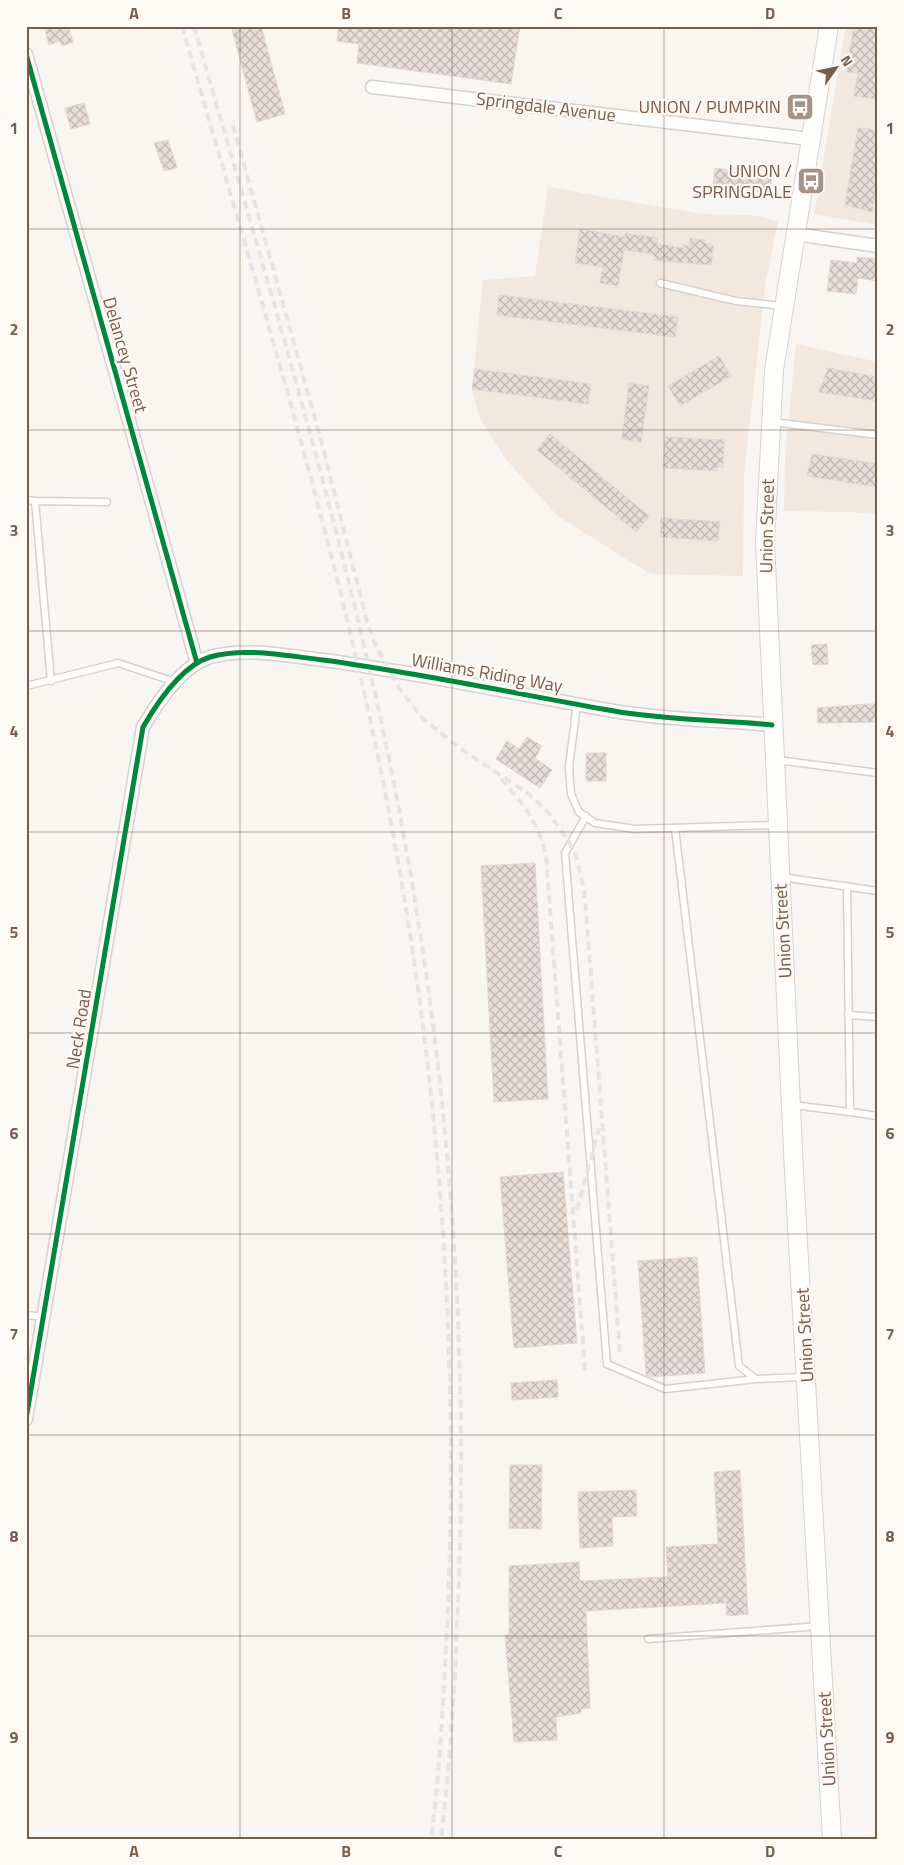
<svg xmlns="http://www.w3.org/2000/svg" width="904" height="1865" font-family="'Titillium Web',sans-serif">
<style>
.residential{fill:#f2e8de}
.building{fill:url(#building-cross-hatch);stroke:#e2d8d2}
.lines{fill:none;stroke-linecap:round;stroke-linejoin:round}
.service-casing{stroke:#d7d1cb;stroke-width:9}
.minor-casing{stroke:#d7d1cb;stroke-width:15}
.secondary-casing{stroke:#d9d2cb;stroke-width:20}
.service{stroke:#fefefd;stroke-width:6}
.minor{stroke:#fefefd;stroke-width:12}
.secondary{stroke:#fefefd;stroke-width:18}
.rail{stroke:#e6e3e7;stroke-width:4;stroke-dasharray:8 5;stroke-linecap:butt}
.cycleway-casing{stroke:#fffaf3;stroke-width:8}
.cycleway{stroke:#00873e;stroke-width:5}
.grid{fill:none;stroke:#7a5c4d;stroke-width:1;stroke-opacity:0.55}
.labels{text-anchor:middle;stroke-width:4.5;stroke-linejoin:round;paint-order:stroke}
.street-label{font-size:18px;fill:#7a5c4d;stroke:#fffaf3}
.poi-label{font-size:18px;fill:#7a5c4d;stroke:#fffaf3;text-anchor:end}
.neatline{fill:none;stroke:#7a5c4d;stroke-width:2}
.grid-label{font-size:16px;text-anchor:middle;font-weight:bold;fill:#7a5c4d}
</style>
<defs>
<pattern id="building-cross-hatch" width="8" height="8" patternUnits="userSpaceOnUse" patternTransform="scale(1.25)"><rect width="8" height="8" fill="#e6ded7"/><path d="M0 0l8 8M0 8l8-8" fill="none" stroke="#bfb7b1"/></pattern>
</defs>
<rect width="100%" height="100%" fill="#f9f5f0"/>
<!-- residential -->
<path class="residential" d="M 846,26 L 878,26 L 878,225 L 814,214 Z
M 548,187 L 701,214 L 752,215 L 778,221 L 765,286 L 744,474 L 743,576 L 651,574 L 629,561 L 558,516 L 507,461 L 479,417 L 472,389 L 483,280 L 535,276 Z
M 796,344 L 878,362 L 878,515 L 854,512 L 784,511 L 785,458 Z"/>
<!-- building -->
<path class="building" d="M 44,26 L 68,26 L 73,42 L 62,46 L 60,41 L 49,45 Z
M 231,26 L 261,26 L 285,114 L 257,122 Z
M 339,26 L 520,26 L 511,84 L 357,63 L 359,44 L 337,41 Z
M 854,26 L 878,26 L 878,90 L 875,99 L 854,96 L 858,73 L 846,72 Z
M 84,103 L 90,124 L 71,129 L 65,108 Z
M 858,128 L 878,130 L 878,176 L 872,212 L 845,205 Z
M 168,140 L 177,168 L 164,171 L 154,143 Z
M 715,168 L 772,176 L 770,193 L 733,188 L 732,196 L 712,193 Z
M 580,229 L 625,237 L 625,233 L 658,238 L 657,244 L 683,248 L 684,245 L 689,246 L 690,238 L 705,240 L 705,243 L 714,245 L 711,265 L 653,260 L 654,254 L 624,250 L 618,286 L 600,283 L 603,267 L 575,263 Z
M 857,257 L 878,259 L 878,281 L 858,278 L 856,294 L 827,291 L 831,260 L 857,263 Z
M 499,295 L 678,317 L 675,337 L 497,315 Z
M 719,356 L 731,376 L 680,406 L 668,386 Z
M 828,368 L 878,377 L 878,401 L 819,392 Z
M 475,369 L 591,384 L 588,404 L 472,389 Z
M 629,383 L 649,386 L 641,442 L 622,439 Z
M 550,434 L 649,516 L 636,532 L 537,450 Z
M 665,437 L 724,440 L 723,467 L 717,467 L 717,471 L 663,468 Z
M 812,454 L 878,464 L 878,487 L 807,476 Z
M 661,518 L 720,522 L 718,541 L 660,537 Z
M 827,644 L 828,664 L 813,665 L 811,645 Z
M 868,704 L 878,704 L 878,722 L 818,723 L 817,708 Z
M 527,737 L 542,746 L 535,758 L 552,770 L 540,788 L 496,759 L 507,741 L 519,749 Z
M 586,753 L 606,753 L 606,781 L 586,781 Z
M 535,863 L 548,1099 L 494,1102 L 481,866 Z
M 563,1172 L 577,1343 L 514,1348 L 500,1177 Z
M 697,1257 L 705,1373 L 649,1377 L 646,1375 L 638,1261 Z
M 557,1380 L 558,1397 L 512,1400 L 511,1383 Z
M 510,1465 L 542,1465 L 541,1529 L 509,1528 Z
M 740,1470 L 748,1614 L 727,1616 L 726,1603 L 586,1611 L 590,1708 L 581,1709 L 581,1713 L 556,1717 L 557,1740 L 514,1742 L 505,1635 L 509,1635 L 509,1566 L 579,1562 L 580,1581 L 668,1577 L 666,1547 L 718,1544 L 714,1472 Z
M 636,1490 L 637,1516 L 612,1517 L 613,1546 L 580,1548 L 578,1492 Z"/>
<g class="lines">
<!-- service casing -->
<g class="service-casing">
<path id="service" d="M 660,283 L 736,301 L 782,306
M 772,422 L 878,435
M 26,500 L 35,501
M 51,681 L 35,501 L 107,502
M 26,686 L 118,663 L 175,682
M 577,704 L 569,767 L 571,794 L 579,812 L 595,823 L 635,829 L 776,825
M 777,760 L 878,773
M 586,816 L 565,853 L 607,1364 L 665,1389 L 756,1379
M 675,828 L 739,1366 L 756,1379 L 804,1377
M 781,877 L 878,891
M 848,1015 L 878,1017
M 792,1105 L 850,1112 L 847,886
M 850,1112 L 878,1116
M 26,1315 L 44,1317
M 648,1639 L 820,1626"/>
</g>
<!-- minor casing -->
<g class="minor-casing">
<path id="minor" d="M 26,54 L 197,663
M 372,87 L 810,139
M 795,234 L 878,246
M 26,1419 L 143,727 C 157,703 181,666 210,657 C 245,647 287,656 323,660 C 420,673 517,694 614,711 C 664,720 721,720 772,725"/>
</g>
<!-- secondary casing -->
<g class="secondary-casing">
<path id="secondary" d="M 829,26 L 774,370 L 765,542 L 794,1172 L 832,1839"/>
</g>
<!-- service -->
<use href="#service" class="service"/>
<!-- minor -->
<use href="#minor" class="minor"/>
<!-- secondary -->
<use href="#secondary" class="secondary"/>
<!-- rail -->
<path class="rail" d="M 182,26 C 248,258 320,488 371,724 C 434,1014 460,1311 448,1608 C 444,1685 441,1762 431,1839
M 194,26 C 265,275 342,524 393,779 C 448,1057 471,1342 457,1626 C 454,1697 450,1768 441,1839
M 233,125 L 321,440 L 366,618 L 375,644 L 397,685 L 422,718 L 461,749 L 529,794 L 549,813 L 569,842 L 576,857 L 584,889 L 586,911 L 620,1354
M 501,779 C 522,801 540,826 546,856 L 585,1371
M 577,1210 L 599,1128"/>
<!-- cycleway casing -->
<g class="cycleway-casing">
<path id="cycleway" d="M 26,54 L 197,663
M 26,1419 L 143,727 C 157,703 181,666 210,657 C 245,647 287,656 323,660 C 420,673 517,694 614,711 C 664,720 721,720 772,725"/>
</g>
<!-- cycleway -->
<use href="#cycleway" class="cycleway"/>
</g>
<!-- grid -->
<path class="grid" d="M 240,26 L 240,1839M 452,26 L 452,1839M 664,26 L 664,1839M 26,229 L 878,229M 26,430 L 878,430M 26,631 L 878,631M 26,832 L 878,832M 26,1033 L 878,1033M 26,1234 L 878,1234M 26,1435 L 878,1435M 26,1636 L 878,1636"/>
<!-- icons -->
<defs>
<g id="bus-square" transform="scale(1.4375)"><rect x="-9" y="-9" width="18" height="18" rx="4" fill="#a69286" stroke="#fffaf3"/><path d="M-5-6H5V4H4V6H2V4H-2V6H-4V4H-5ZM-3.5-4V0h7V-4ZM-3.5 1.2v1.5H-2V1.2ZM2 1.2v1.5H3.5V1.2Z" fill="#fff"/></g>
</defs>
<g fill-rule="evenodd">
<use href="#bus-square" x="800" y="107"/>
<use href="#bus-square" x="811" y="181"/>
</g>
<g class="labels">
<!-- street labels -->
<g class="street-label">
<text transform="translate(546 107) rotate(7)" y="6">Springdale Avenue</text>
<text transform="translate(125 355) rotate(74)" y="6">Delancey Street</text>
<text transform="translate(767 526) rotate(-89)" y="6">Union Street</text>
<text transform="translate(487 673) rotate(10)" y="6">Williams Riding Way</text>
<text transform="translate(783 931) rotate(-93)" y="6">Union Street</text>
<text transform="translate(79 1029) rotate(-81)" y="6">Neck Road</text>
<text transform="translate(805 1335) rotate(-93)" y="6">Union Street</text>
<text transform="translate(827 1739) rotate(-93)" y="6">Union Street</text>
</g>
<!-- poi labels -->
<g class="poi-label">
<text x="781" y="113">UNION / PUMPKIN</text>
<text x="792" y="177">UNION /<tspan x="792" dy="21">SPRINGDALE</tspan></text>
</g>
</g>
<!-- border -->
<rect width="904" height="1865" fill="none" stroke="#fffaf3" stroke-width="55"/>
<!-- north arrow -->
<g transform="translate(836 68) rotate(57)" stroke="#fffaf3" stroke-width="4" paint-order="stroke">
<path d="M0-4L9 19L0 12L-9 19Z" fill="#7a5c4d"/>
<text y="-8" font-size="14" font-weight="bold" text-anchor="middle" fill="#7a5c4d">N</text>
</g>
<rect x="28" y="28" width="848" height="1810" class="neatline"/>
<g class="grid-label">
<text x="134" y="19">A</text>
<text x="346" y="19">B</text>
<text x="558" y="19">C</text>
<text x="770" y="19">D</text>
<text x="14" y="134">1</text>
<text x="890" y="134">1</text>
<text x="14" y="335">2</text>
<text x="890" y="335">2</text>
<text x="14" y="536">3</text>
<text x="890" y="536">3</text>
<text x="14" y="737">4</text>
<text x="890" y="737">4</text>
<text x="14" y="938">5</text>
<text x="890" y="938">5</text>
<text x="14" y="1139">6</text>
<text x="890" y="1139">6</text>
<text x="14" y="1340">7</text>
<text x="890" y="1340">7</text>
<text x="14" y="1542">8</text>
<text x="890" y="1542">8</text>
<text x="14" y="1743">9</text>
<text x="890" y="1743">9</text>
<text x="134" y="1857">A</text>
<text x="346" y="1857">B</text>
<text x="558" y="1857">C</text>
<text x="770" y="1857">D</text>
</g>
</svg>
